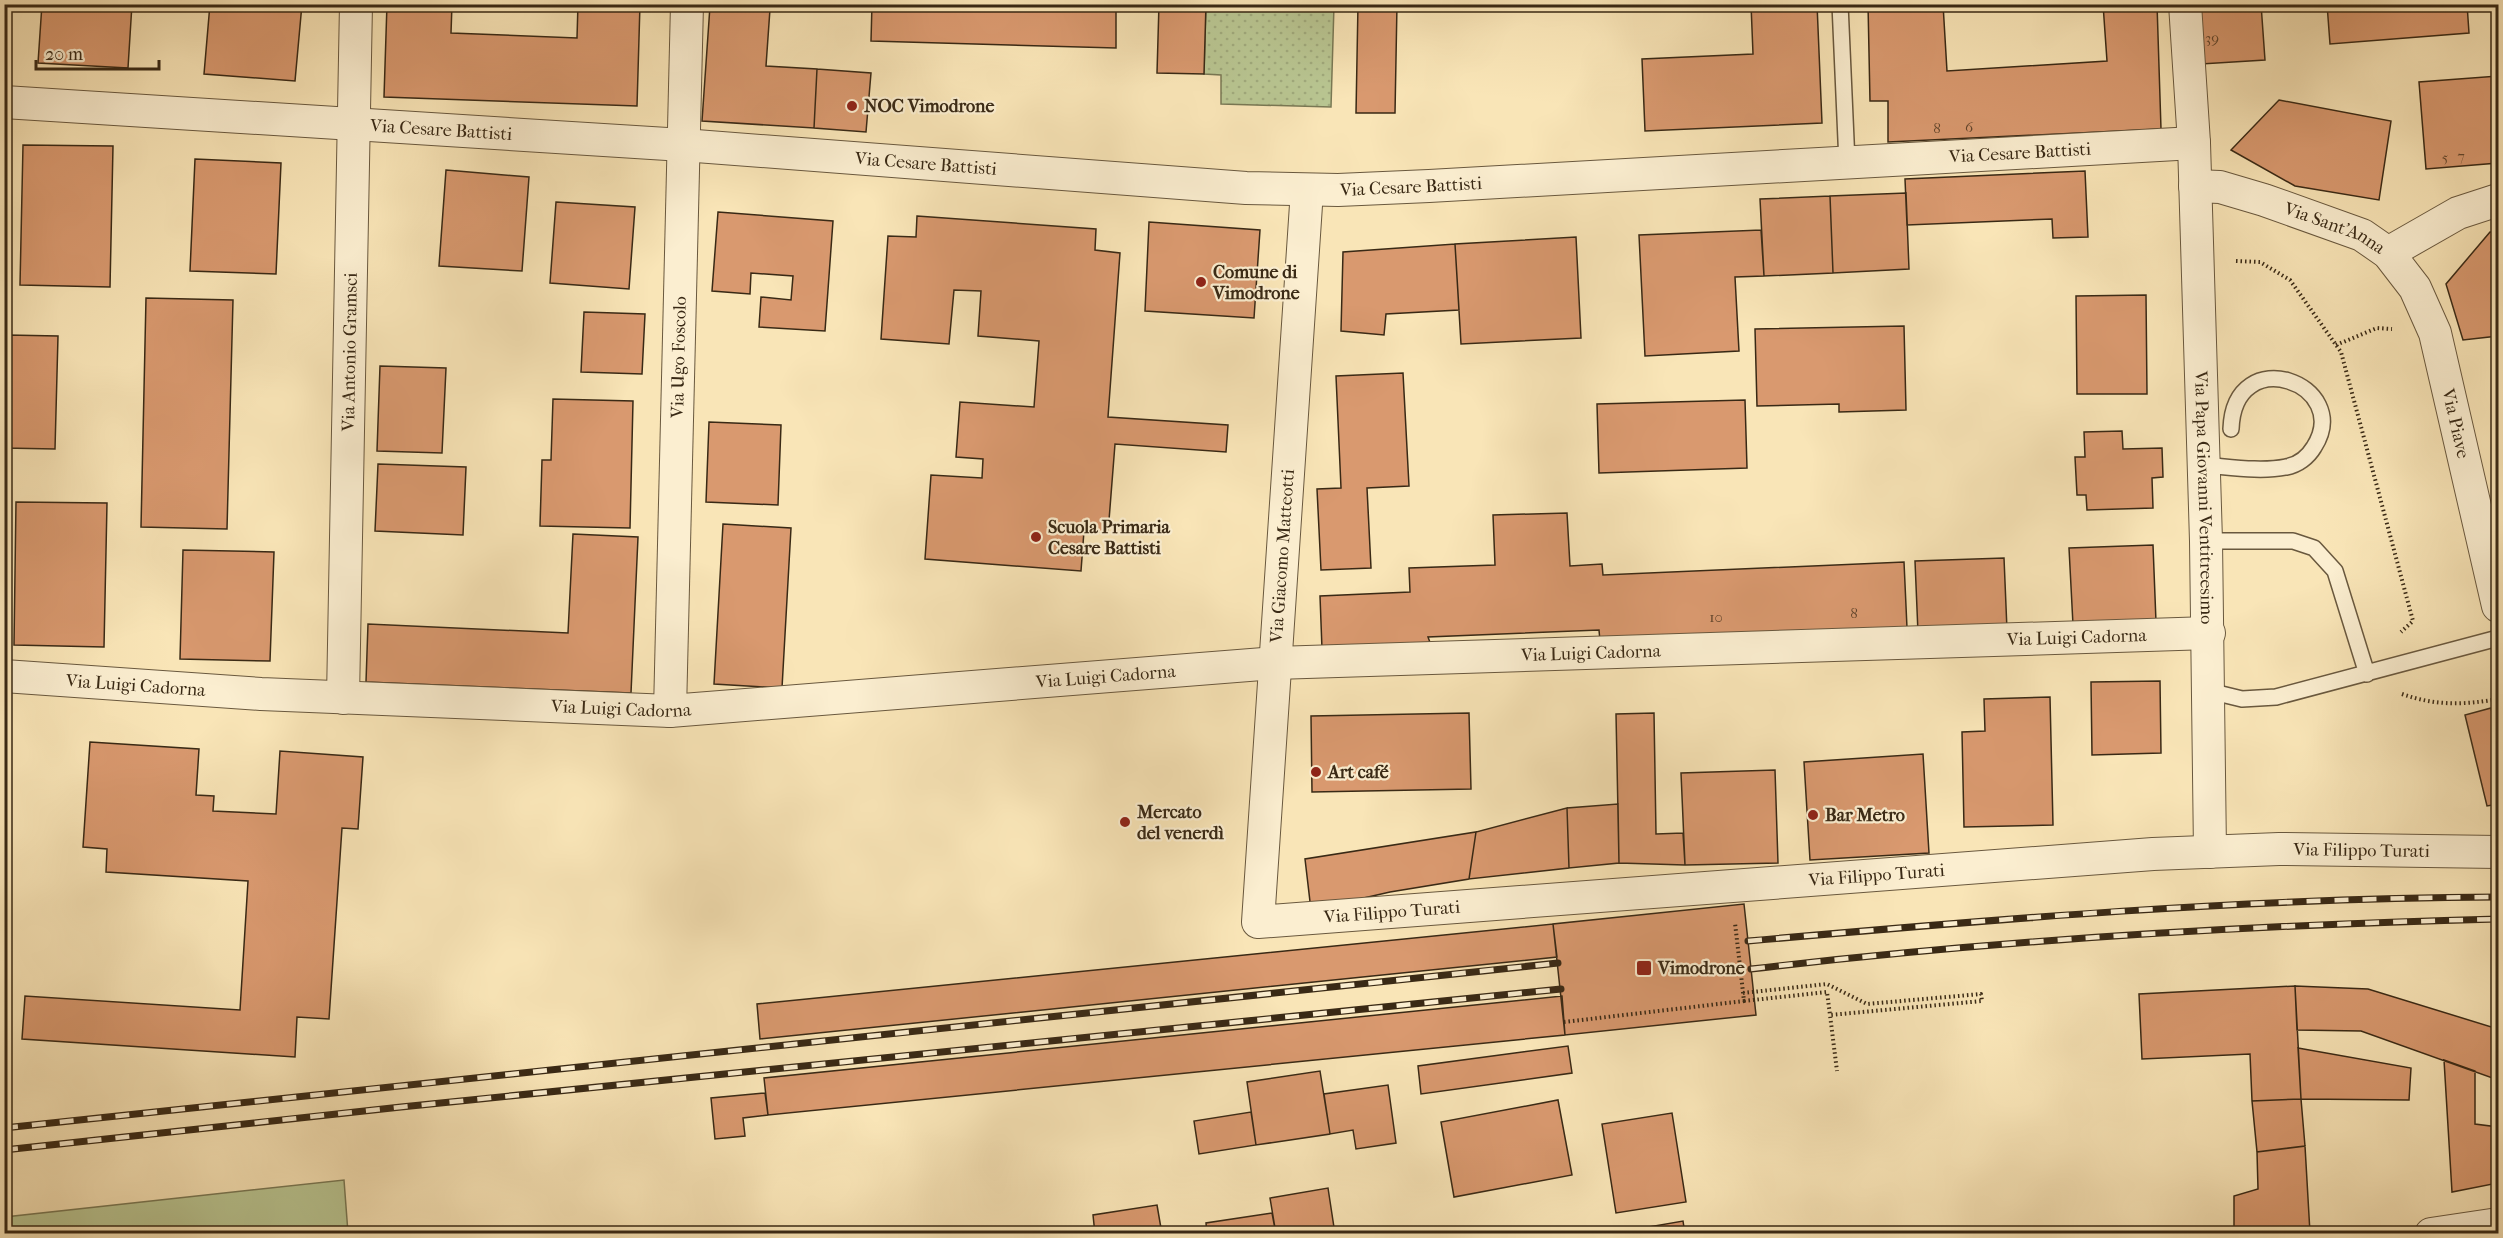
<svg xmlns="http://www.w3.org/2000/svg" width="2503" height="1238" font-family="'IM FELL French Canon',serif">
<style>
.grass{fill:url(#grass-dots);stroke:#797854;stroke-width:1.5}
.garden{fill:#b9c692;stroke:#797854;stroke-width:1.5}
.building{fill:#d9996f;stroke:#392915;stroke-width:1.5}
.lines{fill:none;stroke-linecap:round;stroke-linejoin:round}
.lane-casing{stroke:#69583e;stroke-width:18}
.street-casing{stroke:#69583e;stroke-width:34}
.path{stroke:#392915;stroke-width:4;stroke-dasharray:1.5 3;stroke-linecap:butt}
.lane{stroke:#fbeed0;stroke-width:15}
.street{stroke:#fbeed0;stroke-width:32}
.rail-casing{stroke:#392915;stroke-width:7}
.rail{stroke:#fbeed0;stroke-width:4.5;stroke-dasharray:14;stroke-linecap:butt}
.poi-dot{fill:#8f2418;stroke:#fbeed0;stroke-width:2}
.labels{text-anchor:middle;stroke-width:4.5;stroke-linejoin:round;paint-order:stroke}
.number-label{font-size:15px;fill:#61452c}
.poi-label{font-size:18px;font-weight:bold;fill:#392915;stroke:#fbeed0;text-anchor:start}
.street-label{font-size:18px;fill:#392915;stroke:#fbeed0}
</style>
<defs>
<pattern id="grass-dots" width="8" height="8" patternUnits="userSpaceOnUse" patternTransform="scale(1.5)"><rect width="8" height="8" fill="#b9c692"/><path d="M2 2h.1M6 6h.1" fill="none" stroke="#a0aa7d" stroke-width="1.8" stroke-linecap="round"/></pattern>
</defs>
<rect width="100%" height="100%" fill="#f9e5b7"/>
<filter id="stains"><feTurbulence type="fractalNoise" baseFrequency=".00333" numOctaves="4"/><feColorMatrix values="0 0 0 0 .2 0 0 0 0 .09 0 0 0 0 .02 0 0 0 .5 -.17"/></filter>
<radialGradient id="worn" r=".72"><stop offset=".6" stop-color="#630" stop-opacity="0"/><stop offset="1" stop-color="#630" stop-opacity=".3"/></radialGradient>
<!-- grass -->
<path class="grass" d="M 1206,5 L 1334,5 L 1331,107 L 1221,104 L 1221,75 L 1204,74 Z"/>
<!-- garden -->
<path class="garden" d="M 344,1180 L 348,1233 L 5,1233 L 5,1217 Z"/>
<!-- building -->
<path class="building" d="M 42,4 L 132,4 L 128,68 L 38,63 Z
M 210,4 L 302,4 L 295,81 L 204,74 Z
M 387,4 L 452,4 L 451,33 L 577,38 L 578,4 L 640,4 L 637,106 L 384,97 Z
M 872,4 L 1116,4 L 1116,48 L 871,41 Z
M 1159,4 L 1206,4 L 1204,74 L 1157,73 Z
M 1358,4 L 1397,4 L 1395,113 L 1356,113 Z
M 1751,4 L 1817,4 L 1822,123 L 1645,131 L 1642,59 L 1753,54 Z
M 1868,4 L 1943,4 L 1947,71 L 2107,61 L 2103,4 L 2157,4 L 2161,129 L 1888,142 L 1888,101 L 1870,101 Z
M 2197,4 L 2261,4 L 2265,60 L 2201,64 Z
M 2327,4 L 2467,4 L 2469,33 L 2330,44 Z
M 710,6 L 770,9 L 766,66 L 817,69 L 814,128 L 702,121 Z
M 817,69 L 871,73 L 866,132 L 814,128 Z
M 2498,76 L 2498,163 L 2426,169 L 2419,82 Z
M 2279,100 L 2391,121 L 2379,200 L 2295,186 L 2231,150 Z
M 23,145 L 113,146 L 110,287 L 20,285 Z
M 195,159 L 281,163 L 276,274 L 190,271 Z
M 446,170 L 529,177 L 522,271 L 439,266 Z
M 2085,171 L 2088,237 L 2053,238 L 2052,219 L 1907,225 L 1905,179 Z
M 1906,193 L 1909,269 L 1833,273 L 1830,196 Z
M 1830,196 L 1833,273 L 1764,276 L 1760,199 Z
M 556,202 L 635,207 L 629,289 L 550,283 Z
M 718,212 L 833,221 L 825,331 L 759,327 L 761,297 L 791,300 L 793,276 L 751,273 L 750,294 L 712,291 Z
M 917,216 L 1096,229 L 1095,250 L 1120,253 L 1108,417 L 1228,425 L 1226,452 L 1115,444 L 1108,533 L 1084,531 L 1081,571 L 925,559 L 931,475 L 982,478 L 983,459 L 956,457 L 960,402 L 1034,407 L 1039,341 L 978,336 L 981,291 L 954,290 L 949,344 L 881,339 L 888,236 L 916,237 Z
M 1149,222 L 1260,230 L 1254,318 L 1145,311 Z
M 1761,230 L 1764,276 L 1735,277 L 1739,351 L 1645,356 L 1639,235 Z
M 2490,232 L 2498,232 L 2498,336 L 2463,340 L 2446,284 Z
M 1576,237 L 1581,338 L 1461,344 L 1455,244 Z
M 1455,244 L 1459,310 L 1386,314 L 1384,335 L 1341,331 L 1343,252 Z
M 2146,295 L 2147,394 L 2077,394 L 2076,296 Z
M 146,298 L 233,300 L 227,529 L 141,527 Z
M 584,312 L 645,314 L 642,374 L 581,372 Z
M 1904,326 L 1906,410 L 1839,412 L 1839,404 L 1757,406 L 1755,329 Z
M 7,335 L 58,336 L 55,449 L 4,448 Z
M 380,366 L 446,368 L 442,453 L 377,451 Z
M 1403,373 L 1409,486 L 1367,488 L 1371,568 L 1321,570 L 1317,489 L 1341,488 L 1336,376 Z
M 553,399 L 633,401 L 630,528 L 540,526 L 542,460 L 551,460 Z
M 1745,400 L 1747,468 L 1599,473 L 1597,404 Z
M 709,422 L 781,425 L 778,505 L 706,502 Z
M 2122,431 L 2123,449 L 2162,448 L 2163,477 L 2152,478 L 2153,508 L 2087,510 L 2086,495 L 2077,495 L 2075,457 L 2085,457 L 2084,432 Z
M 378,464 L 466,467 L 463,535 L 375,531 Z
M 16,502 L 107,503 L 104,647 L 14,645 Z
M 1567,513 L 1570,566 L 1602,564 L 1603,575 L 1904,562 L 1907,628 L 1600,641 L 1599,630 L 1428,637 L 1431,645 L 1322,649 L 1320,596 L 1410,592 L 1409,568 L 1495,565 L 1493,515 Z
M 723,524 L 791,528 L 782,688 L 714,684 Z
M 573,534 L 638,537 L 631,693 L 366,682 L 368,624 L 568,633 Z
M 2153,545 L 2156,622 L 2073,625 L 2069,548 Z
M 183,550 L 274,552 L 270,661 L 180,659 Z
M 2004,558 L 2007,630 L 1918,633 L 1915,561 Z
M 2160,681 L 2161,753 L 2092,755 L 2091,682 Z
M 2050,697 L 2053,825 L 1964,827 L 1962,732 L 1985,731 L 1984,699 Z
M 2491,708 L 2498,739 L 2498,804 L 2487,806 L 2465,715 Z
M 1469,713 L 1471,789 L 1312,792 L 1311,716 Z
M 1654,713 L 1656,834 L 1683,833 L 1685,865 L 1619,863 L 1616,714 Z
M 90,742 L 199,749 L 196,795 L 214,796 L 213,811 L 276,814 L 280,751 L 363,757 L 358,829 L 342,828 L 329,1019 L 297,1017 L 295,1057 L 22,1039 L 25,996 L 240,1010 L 248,881 L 106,872 L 107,849 L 83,847 Z
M 1923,754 L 1929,853 L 1810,860 L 1804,762 Z
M 1775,770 L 1778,863 L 1685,865 L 1681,773 Z
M 1618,804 L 1619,863 L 1569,868 L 1567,808 Z
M 1567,808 L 1569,868 L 1469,879 L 1476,832 Z
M 1476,832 L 1469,879 L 1390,892 L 1311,910 L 1305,859 Z
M 1744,904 L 1756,1015 L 1565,1035 L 1553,924 Z
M 1553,924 L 1557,957 L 760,1039 L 757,1004 Z
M 2295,986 L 2301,1099 L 2252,1101 L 2250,1054 L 2142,1059 L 2139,994 Z
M 2295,986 L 2368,989 L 2498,1029 L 2498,1080 L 2361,1031 L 2297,1030 Z
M 1562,996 L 1565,1035 L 768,1115 L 764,1078 Z
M 1568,1046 L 1572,1073 L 1421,1094 L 1418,1066 Z
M 2298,1048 L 2411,1068 L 2409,1100 L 2301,1099 Z
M 2444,1060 L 2475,1071 L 2475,1124 L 2498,1127 L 2498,1183 L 2452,1192 Z
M 1320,1071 L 1330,1134 L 1256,1145 L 1247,1082 Z
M 1388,1085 L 1396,1143 L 1356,1149 L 1353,1130 L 1330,1134 L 1324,1094 Z
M 765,1093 L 768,1115 L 743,1118 L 745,1136 L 715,1139 L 711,1098 Z
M 2301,1099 L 2305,1146 L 2257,1152 L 2252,1101 Z
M 1558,1100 L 1572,1175 L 1454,1197 L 1441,1122 Z
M 1251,1112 L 1256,1145 L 1199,1154 L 1194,1121 Z
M 1672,1113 L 1686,1202 L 1616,1213 L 1602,1124 Z
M 2305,1146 L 2310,1233 L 2234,1234 L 2234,1196 L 2258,1189 L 2257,1152 Z
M 1328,1188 L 1335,1234 L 1276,1234 L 1270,1198 Z
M 1157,1205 L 1162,1234 L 1095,1234 L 1093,1215 Z
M 1272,1213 L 1276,1234 L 1207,1234 L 1206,1223 Z
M 1683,1221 L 1685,1234 L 1608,1234 Z"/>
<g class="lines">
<!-- lane casing -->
<g class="lane-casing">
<path id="lane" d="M 1840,4 L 1847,163
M 2203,465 C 2230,467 2260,472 2286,467 C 2298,465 2308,457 2314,447 C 2354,384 2234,340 2231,429
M 2206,541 L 2293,541 L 2314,548 L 2335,571 L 2367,674
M 2209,691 L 2242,699 L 2276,697 L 2498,638"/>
</g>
<!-- street casing -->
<g class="street-casing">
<g id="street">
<path id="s1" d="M 2185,4 L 2194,143 L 2206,541 L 2210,852"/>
<path id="s2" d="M 4,102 L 683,145 L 1246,188 L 1338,190 L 1429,186 L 2194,143"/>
<path id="s3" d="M 2195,186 L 2220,187 L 2264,200 L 2362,235 L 2388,253 L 2415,288 L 2435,333 L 2498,606"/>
<path id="s4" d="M 1307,190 L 1258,922 L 2153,854 L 2279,849 L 2498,852"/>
<path d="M 2388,253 L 2458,213 L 2498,200"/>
<path id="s5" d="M 4,676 L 261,694 L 670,711 L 1275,663 L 2209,633"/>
<path id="s6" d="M 343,698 L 356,4"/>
<path id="s7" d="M 670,711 L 687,4"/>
<path d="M 2431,1234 L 2498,1224"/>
</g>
</g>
<!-- path -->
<path class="path" d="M 2236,261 L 2260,262 L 2290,280 L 2341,352 L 2413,621 L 2401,632
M 2336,345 L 2377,328 L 2392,329
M 2402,694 C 2436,706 2464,705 2498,699
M 1743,993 L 1827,984 L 1867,1004 L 1981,994 L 1982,1001 L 1830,1015 L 1837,1071
M 1744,1001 L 1827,992 L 1830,1015
M 1564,1022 L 1744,1001 L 1735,923"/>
<!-- lane -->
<use href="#lane" class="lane"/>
<!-- street -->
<use href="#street" class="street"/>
<!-- rail casing -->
<g class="rail-casing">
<path id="rail" d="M 1748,941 C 1998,919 2247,898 2498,897
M 1751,969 C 1999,940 2249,925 2498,919
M 4,1128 L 1558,963
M 4,1150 L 401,1107 L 1561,989"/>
</g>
<!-- rail -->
<use href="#rail" class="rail"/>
</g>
<!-- markers -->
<g class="poi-dot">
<circle cx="852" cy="106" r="6"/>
<circle cx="1201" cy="282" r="6"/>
<circle cx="1036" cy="537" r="6"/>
<circle cx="1316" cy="772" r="6"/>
<circle cx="1813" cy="815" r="6"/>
<circle cx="1125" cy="822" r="6"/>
<rect x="1636" y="960" width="16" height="16" rx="3"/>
</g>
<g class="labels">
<!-- number labels -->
<g class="number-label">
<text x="2212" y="43">39</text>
<text x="1969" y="132">6</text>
<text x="1937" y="133">8</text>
<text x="2461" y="161">7</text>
<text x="2445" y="162">5</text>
<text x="1854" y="618">8</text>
<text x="1716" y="622">10</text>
</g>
<!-- poi labels -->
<g class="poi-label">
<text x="864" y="112">NOC Vimodrone</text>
<text x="1213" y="278">Comune di<tspan x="1213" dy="21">Vimodrone</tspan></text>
<text x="1048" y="533">Scuola Primaria<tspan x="1048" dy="21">Cesare Battisti</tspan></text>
<text x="1328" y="778">Art café</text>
<text x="1137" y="818">Mercato<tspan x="1137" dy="21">del venerdì</tspan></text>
<text x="1825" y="821">Bar Metro</text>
<text x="1658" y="974">Vimodrone</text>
</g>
<!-- street labels -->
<g class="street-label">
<text dy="6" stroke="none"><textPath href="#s2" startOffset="438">Via Cesare Battisti</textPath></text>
<text dy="6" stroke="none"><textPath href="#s2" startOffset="2020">Via Cesare Battisti</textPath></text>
<text dy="6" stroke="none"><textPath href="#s2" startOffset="924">Via Cesare Battisti</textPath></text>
<text dy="6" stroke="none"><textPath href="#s2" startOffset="1410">Via Cesare Battisti</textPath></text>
<text dy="6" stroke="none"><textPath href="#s3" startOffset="147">Via Sant'Anna</textPath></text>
<text dy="6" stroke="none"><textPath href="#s6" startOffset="346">Via Antonio Gramsci</textPath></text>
<text dy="6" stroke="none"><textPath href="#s7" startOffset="354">Via Ugo Foscolo</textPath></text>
<text dy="6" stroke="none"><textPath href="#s3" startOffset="393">Via Piave</textPath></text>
<text dy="6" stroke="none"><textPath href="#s1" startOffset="494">Via Papa Giovanni Ventitreesimo</textPath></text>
<text transform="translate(1282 556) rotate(-86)" y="6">Via Giacomo Matteotti</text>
<text dy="6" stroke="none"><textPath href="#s5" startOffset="2076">Via Luigi Cadorna</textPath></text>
<text dy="6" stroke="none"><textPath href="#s5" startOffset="1590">Via Luigi Cadorna</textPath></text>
<text dy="6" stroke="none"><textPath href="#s5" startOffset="1104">Via Luigi Cadorna</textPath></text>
<text dy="6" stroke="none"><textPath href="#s5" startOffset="132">Via Luigi Cadorna</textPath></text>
<text dy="6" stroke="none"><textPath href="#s5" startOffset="618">Via Luigi Cadorna</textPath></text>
<text dy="6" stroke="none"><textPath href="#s4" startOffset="1840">Via Filippo Turati</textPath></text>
<text dy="6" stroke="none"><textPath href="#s4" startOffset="1354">Via Filippo Turati</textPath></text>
<text dy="6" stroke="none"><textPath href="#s4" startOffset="868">Via Filippo Turati</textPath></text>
</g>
</g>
<!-- margin -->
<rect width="2503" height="1238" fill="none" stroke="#f9e5b7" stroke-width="24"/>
<rect x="6" y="6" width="2491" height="1226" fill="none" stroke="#392915" stroke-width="3"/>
<rect x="12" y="12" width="2479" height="1214" fill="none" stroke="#392915" stroke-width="1.5"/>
<!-- scale -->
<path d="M36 60v9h123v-9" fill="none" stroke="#392915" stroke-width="3"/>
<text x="45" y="60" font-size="18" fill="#392915" stroke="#fbeed0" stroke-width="4.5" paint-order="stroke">20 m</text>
<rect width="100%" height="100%" filter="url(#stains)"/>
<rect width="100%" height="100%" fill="url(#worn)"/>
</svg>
